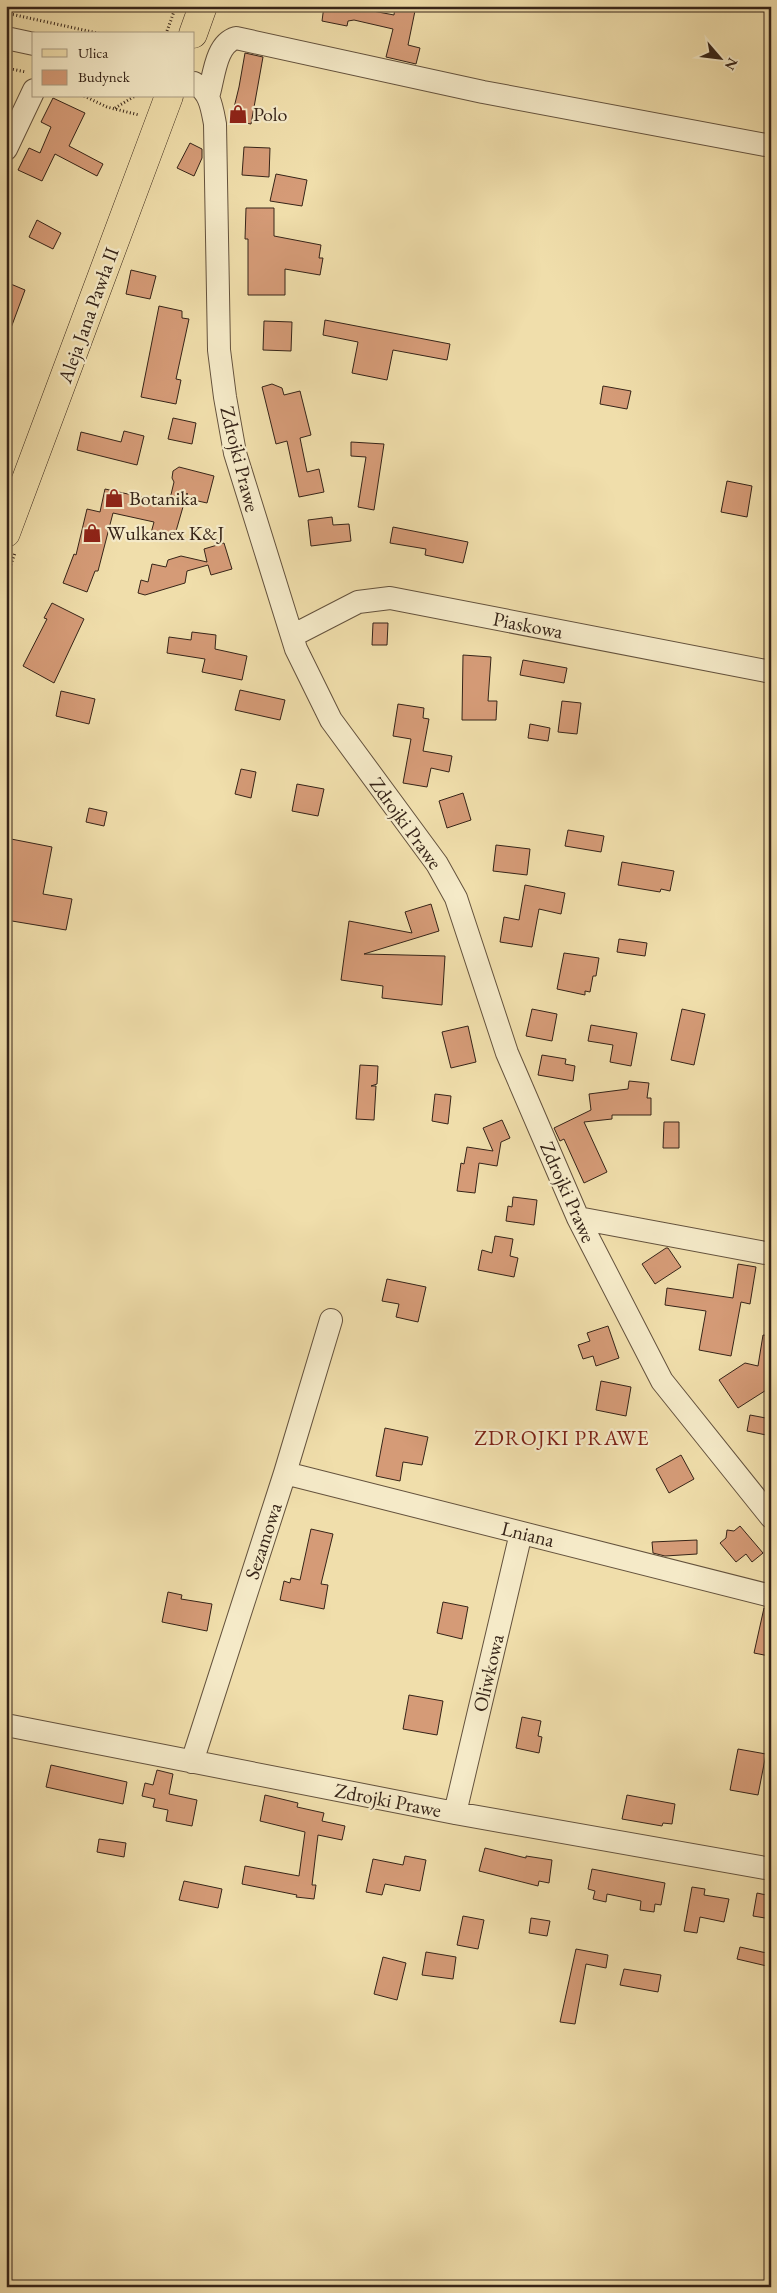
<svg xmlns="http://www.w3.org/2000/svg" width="777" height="2293" font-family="'EB Garamond',serif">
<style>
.building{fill:#d59b77;stroke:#362418}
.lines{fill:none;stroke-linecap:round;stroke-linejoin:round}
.minor-casing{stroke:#64523d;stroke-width:24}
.major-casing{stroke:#362418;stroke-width:29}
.path{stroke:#362418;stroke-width:3;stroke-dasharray:1 2.5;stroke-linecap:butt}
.minor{stroke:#f5eac8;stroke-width:22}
.major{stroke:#f0deab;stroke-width:28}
.labels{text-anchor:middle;stroke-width:4.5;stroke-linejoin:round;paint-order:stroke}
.poi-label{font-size:20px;fill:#362418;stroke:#f5eac8;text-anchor:start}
.street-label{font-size:20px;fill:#362418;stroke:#f5eac8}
.neighbourhood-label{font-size:21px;letter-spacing:1px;fill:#7a1f14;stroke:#f5eac8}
</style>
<rect width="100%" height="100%" fill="#f0deab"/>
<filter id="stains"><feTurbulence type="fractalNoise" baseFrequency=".004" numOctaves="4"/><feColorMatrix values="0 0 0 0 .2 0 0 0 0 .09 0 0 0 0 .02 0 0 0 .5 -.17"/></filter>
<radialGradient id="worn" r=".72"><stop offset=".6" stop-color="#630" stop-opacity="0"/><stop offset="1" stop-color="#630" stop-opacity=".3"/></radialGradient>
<!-- building -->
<path class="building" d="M 324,6 L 357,6 L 357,8 L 394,15 L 395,6 L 416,6 L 408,45 L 420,48 L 416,64 L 386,57 L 393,29 L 354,20 L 348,21 L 347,26 L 322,21 Z
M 245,53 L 263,57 L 251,124 L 231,120 L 239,87 Z
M 53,98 L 85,113 L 69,146 L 103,164 L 97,176 L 55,154 L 42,181 L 18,170 L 29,148 L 40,153 L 51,127 L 41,122 Z
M 190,143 L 202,149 L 202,158 L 194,176 L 177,168 Z
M 244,147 L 270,148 L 269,177 L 242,175 Z
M 276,174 L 307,180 L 302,206 L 270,201 Z
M 246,208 L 274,208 L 274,236 L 321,245 L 319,258 L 323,258 L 320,275 L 285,269 L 285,295 L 248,295 L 248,239 L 245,239 Z
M 37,220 L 61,233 L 53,249 L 29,237 Z
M 131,270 L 156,276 L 150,299 L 126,294 Z
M 6,282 L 25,290 L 8,336 L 6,336 Z
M 159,306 L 182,311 L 182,318 L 189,319 L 176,379 L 181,380 L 176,404 L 141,397 Z
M 325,320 L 450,344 L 447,360 L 393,350 L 387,380 L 352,373 L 358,342 L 323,335 Z
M 264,321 L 292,322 L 291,351 L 263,350 Z
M 272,384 L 282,388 L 284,395 L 300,391 L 311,435 L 300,438 L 307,472 L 319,469 L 324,492 L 299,497 L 287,441 L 276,444 L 262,387 Z
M 603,386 L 631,391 L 627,409 L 600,404 Z
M 173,418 L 196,423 L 192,444 L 168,439 Z
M 124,431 L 144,436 L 137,465 L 77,450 L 81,432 L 121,442 Z
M 351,442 L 384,444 L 374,510 L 358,507 L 366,457 L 351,456 Z
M 179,467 L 214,476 L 207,503 L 189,499 L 187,493 L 174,538 L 151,533 L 154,522 L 113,513 L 98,571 L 95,571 L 87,592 L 63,583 L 74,554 L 76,555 L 87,509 L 100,512 L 105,489 L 169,503 L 174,482 L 172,478 L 173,471 Z
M 727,481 L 752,486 L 747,517 L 721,512 Z
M 332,517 L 333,525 L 349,524 L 351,541 L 311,546 L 308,520 Z
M 393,527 L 468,542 L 463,563 L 425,555 L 426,549 L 390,543 Z
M 224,543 L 232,569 L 211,575 L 208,565 L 187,571 L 185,583 L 145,595 L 138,593 L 141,580 L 148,582 L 152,564 L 166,567 L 168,560 L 181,556 L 207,562 L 204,549 Z
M 52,603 L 84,619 L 54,683 L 23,666 L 47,619 L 44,618 Z
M 373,623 L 388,623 L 387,645 L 372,645 Z
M 192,632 L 216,635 L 215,649 L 247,656 L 242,680 L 202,672 L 205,659 L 167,653 L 169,637 L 191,640 Z
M 463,655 L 491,657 L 488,701 L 497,701 L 496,720 L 462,720 Z
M 523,660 L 567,668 L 564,683 L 520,675 Z
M 240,690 L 285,700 L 280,720 L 235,710 Z
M 61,691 L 95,699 L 89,724 L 56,716 Z
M 562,701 L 581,703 L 577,734 L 558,732 Z
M 398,704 L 424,708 L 423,718 L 429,719 L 423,751 L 452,756 L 449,772 L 431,768 L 427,787 L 403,783 L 411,739 L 393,736 Z
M 530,724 L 550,728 L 548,741 L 528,738 Z
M 241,769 L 256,772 L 251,798 L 235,794 Z
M 297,784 L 324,789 L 318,816 L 292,811 Z
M 463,793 L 471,820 L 447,828 L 439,801 Z
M 89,808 L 107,812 L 104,826 L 86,822 Z
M 568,830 L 604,836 L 601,852 L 565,846 Z
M 6,838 L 52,847 L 43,894 L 72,899 L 66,930 L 6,920 Z
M 496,845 L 530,849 L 527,875 L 493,871 Z
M 622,862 L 674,871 L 670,891 L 661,889 L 660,892 L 618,885 Z
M 525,885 L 565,893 L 561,914 L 539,909 L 532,947 L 500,942 L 504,917 L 519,920 Z
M 431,904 L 439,931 L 364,954 L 445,956 L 442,1005 L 382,998 L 383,986 L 341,980 L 349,921 L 412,933 L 405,912 Z
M 619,939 L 647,943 L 645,956 L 617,952 Z
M 564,953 L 599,958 L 596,976 L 593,976 L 590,992 L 585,991 L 585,995 L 557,989 Z
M 532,1009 L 557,1014 L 552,1041 L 526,1036 Z
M 682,1009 L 705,1014 L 694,1065 L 671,1060 Z
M 591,1025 L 637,1033 L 631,1066 L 610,1062 L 613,1045 L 588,1041 Z
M 468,1026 L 476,1062 L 451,1068 L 442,1032 Z
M 542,1055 L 566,1059 L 565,1064 L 575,1066 L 573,1081 L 538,1075 Z
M 360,1065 L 378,1066 L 377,1084 L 371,1086 L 376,1086 L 374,1120 L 356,1119 Z
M 629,1081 L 649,1083 L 647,1098 L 651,1098 L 651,1115 L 612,1115 L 612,1119 L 584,1122 L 607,1172 L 584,1183 L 564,1139 L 560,1141 L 554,1128 L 591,1110 L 589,1094 L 628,1089 Z
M 435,1094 L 451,1096 L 448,1124 L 432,1121 Z
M 502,1120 L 510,1138 L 501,1142 L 497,1166 L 479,1163 L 475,1193 L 457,1191 L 461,1163 L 464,1164 L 467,1147 L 493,1151 L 483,1128 Z
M 664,1122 L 679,1122 L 679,1148 L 663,1148 Z
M 513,1197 L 537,1200 L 534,1225 L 506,1221 L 508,1206 L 512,1207 Z
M 495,1236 L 513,1239 L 510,1256 L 518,1258 L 514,1277 L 478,1270 L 482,1250 L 492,1253 Z
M 666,1248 L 668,1248 L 681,1267 L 655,1284 L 642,1264 Z
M 738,1264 L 756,1267 L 750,1304 L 741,1302 L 731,1356 L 699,1350 L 706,1311 L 665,1305 L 667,1288 L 733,1298 Z
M 387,1279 L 426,1287 L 418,1322 L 396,1317 L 399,1304 L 382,1301 Z
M 608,1326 L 619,1358 L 596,1366 L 593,1356 L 583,1359 L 578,1345 L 590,1341 L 587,1333 Z
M 763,1335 L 771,1336 L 771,1387 L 738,1408 L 719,1380 L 745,1363 L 758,1366 Z
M 601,1381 L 631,1387 L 626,1416 L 596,1410 Z
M 750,1415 L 771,1419 L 771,1436 L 747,1431 Z
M 385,1428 L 428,1437 L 422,1465 L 403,1462 L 400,1481 L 376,1476 Z
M 681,1455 L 694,1479 L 669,1493 L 656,1469 Z
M 740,1526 L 763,1553 L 752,1562 L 746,1554 L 736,1562 L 720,1543 L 726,1538 L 727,1530 L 734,1531 Z
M 311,1529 L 333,1534 L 321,1584 L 328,1585 L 324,1609 L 280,1600 L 284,1581 L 290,1583 L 291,1578 L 300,1580 Z
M 697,1540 L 697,1554 L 665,1556 L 653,1553 L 652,1542 Z
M 168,1592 L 182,1595 L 181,1599 L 212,1604 L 207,1631 L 162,1622 Z
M 443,1602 L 468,1607 L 462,1639 L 437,1633 Z
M 764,1608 L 771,1609 L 769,1656 L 754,1653 Z
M 409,1695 L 443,1701 L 437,1735 L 403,1729 Z
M 522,1717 L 541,1721 L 538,1736 L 542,1737 L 539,1753 L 516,1748 Z
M 738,1749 L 766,1754 L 758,1795 L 730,1790 Z
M 51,1765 L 127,1782 L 123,1804 L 46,1787 Z
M 157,1770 L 173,1774 L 169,1794 L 197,1800 L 192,1826 L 166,1821 L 168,1810 L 153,1807 L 155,1799 L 142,1796 L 145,1783 L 153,1785 Z
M 265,1795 L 298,1803 L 297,1807 L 324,1813 L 322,1821 L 345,1826 L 342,1840 L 318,1835 L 312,1885 L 316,1885 L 314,1899 L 296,1897 L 297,1895 L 242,1884 L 245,1866 L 299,1876 L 305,1832 L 260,1821 Z
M 627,1795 L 675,1804 L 672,1824 L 663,1823 L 662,1826 L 622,1819 Z
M 99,1839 L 126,1843 L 124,1857 L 97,1852 Z
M 485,1848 L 526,1858 L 526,1856 L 552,1860 L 549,1883 L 539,1881 L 538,1886 L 479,1871 Z
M 405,1856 L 426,1860 L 420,1891 L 385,1884 L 382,1895 L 366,1892 L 373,1859 L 403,1865 Z
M 592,1869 L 665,1883 L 661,1905 L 655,1904 L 654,1912 L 640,1910 L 641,1901 L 607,1894 L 606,1902 L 593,1899 L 595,1891 L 588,1889 Z
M 184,1881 L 222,1889 L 218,1908 L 179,1900 Z
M 692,1887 L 705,1889 L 704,1895 L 729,1899 L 724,1922 L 700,1917 L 697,1933 L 684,1931 Z
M 757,1893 L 771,1896 L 771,1919 L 753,1916 Z
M 463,1916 L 484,1920 L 478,1949 L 457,1945 Z
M 531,1918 L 550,1921 L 547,1936 L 529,1933 Z
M 740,1947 L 771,1954 L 771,1967 L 737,1959 Z
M 576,1949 L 608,1955 L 606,1968 L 586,1964 L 575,2024 L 560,2022 Z
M 426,1952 L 456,1957 L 453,1979 L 422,1975 Z
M 383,1957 L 406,1963 L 397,2000 L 374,1994 Z
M 624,1969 L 661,1975 L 658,1992 L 620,1985 Z"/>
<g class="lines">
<!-- minor casing -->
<g class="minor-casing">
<path id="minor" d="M 6,38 L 34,44
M 194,83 C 210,91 212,108 215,124 L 219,350 L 225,397 L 235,453 L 296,649 L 331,720 L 437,864 L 456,898 L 507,1053 L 578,1218 L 662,1381 L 771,1517
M 208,97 C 214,78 215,44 236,38 L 483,92 L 771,146
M 6,149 L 34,90
M 292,636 L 358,602 L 390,598 L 771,672
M 578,1218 L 771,1254
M 285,1473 L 771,1596
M 6,1725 L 455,1813 L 771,1869
M 192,1762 L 285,1473 L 331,1320
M 455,1813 L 521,1533"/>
</g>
<!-- major casing -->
<g class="major-casing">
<path id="major" d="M 193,34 L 203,6
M 6,533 L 169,96"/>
</g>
<!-- path -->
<path class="path" d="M 6,13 L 102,34
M 167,31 L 176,6
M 6,68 L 26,72
M 84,96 L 107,107 L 139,115
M 115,108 L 135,96
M 6,578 L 15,553"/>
<!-- minor -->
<use href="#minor" class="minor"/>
<!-- major -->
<use href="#major" class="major"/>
</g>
<!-- icons -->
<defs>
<g id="shop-bare" transform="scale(1.5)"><path d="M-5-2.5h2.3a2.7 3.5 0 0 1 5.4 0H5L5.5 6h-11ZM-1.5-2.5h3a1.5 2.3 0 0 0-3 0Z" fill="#8f2418" stroke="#f5eac8" stroke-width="2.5" paint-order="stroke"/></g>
</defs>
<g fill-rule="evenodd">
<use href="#shop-bare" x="238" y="114"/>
<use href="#shop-bare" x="114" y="498"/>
<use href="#shop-bare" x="92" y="533"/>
</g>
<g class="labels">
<!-- poi labels -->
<g class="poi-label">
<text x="253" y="121">Polo</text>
<text x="129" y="505">Botanika</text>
<text x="107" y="540">Wulkanex K&amp;J</text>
</g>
<!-- street labels -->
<g class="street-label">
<text transform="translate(88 315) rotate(-70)" y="7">Aleja Jana Pawła II</text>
<text transform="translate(240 459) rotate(76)" y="7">Zdrojki Prawe</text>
<text transform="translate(528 625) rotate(11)" y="7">Piaskowa</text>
<text transform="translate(406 823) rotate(54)" y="7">Zdrojki Prawe</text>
<text transform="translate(568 1192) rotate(66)" y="7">Zdrojki Prawe</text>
<text transform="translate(528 1534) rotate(14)" y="7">Lniana</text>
<text transform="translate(263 1541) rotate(-72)" y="7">Sezamowa</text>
<text transform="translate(488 1673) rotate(-77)" y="7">Oliwkowa</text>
<text transform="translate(388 1800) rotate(11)" y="7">Zdrojki Prawe</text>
</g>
<!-- neighbourhood labels -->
<g class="neighbourhood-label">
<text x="562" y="1445">ZDROJKI PRAWE</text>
</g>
</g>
<!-- margin -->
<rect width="777" height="2293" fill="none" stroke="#f0deab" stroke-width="25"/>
<rect x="8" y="8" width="762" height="2278" fill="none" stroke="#362418" stroke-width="2.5"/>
<rect x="12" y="12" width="752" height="2268" fill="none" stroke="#362418"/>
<!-- legend -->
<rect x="32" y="32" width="162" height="65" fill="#f5eac8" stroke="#a99b82"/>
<rect x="42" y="49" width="25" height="8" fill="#f0deab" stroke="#a99b82"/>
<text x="78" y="58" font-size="15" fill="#362418">Ulica</text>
<rect x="42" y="70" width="25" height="15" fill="#d59b77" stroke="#a99b82"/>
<text x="78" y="82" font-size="15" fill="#362418">Budynek</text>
<!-- north arrow -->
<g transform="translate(720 58) rotate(118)" stroke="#f5eac8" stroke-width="4" paint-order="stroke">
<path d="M0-4L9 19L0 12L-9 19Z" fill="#362418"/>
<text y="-8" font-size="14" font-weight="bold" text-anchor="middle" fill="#362418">N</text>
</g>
<rect width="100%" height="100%" filter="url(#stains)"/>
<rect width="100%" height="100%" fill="url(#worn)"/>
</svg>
